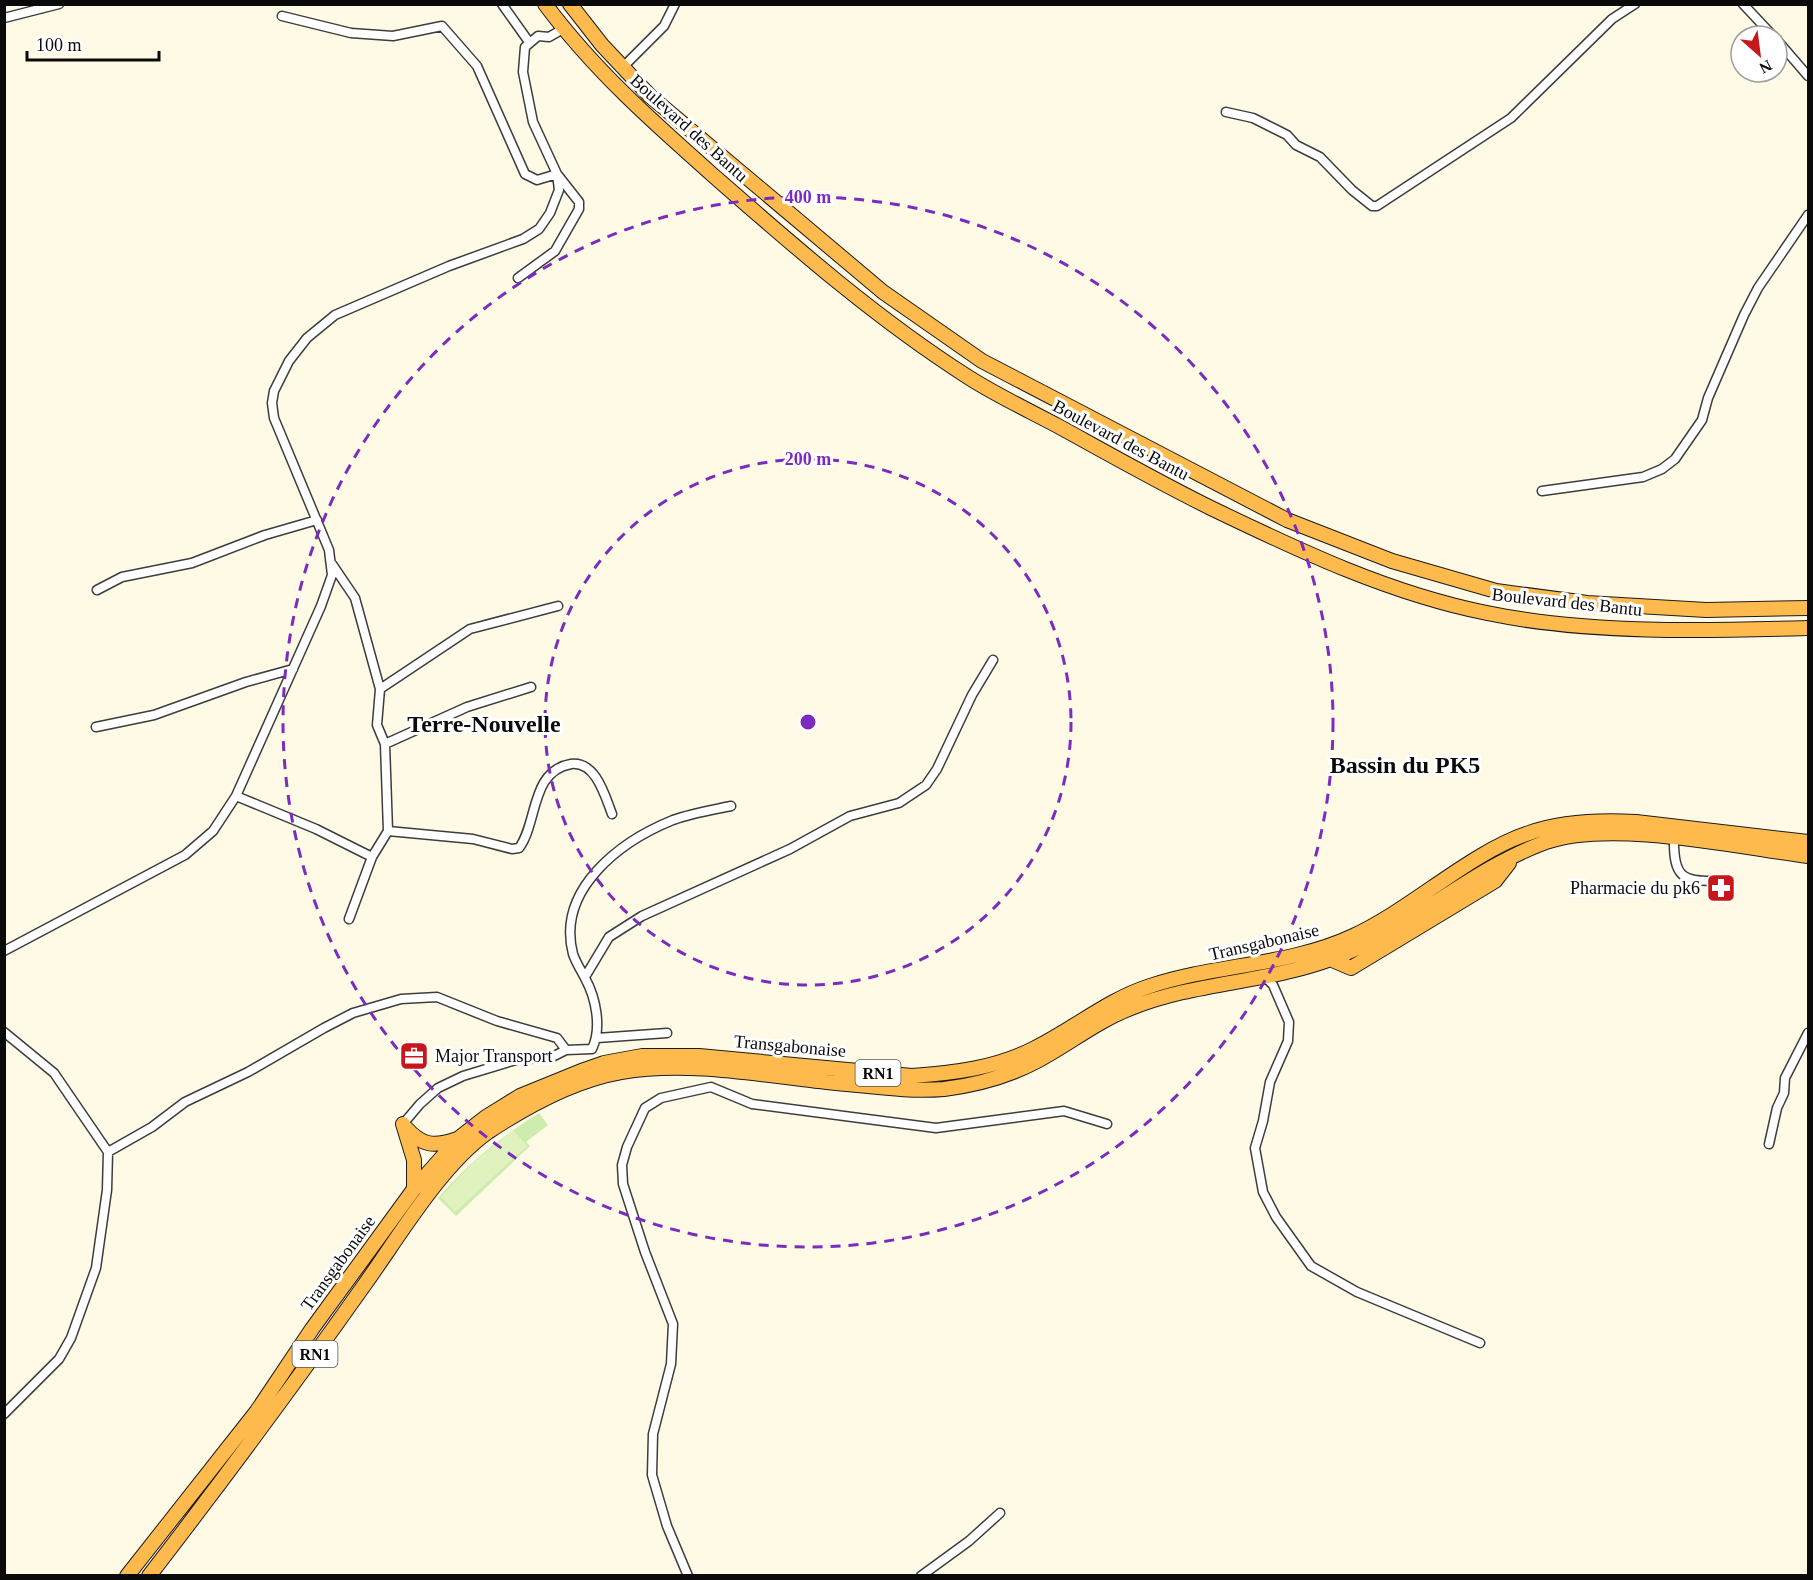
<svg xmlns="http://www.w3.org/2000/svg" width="1813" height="1580" font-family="Georgia,serif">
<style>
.green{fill:#cdecad}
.pitch{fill:#e0f3bf}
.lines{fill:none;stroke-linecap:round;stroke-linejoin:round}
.minor-casing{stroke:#3d3d3d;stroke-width:11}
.trunk-casing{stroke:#1b1b1b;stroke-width:16}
.minor{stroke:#fff;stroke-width:8}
.trunk{stroke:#ffba4d;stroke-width:14}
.ring{fill:none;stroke:#7b2cbf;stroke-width:3;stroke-dasharray:10 8}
.labels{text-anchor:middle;stroke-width:6;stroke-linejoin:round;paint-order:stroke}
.shield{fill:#fff;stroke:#545454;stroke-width:1.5}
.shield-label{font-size:16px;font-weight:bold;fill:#0a0a0a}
.street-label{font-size:18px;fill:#0a0a0a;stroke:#fff}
.poi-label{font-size:18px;fill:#0a0a0a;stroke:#fff;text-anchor:end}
.district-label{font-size:24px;font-weight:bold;fill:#0a0a0a;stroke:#fff}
.centre{fill:#7b2cbf;stroke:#fff;stroke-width:3}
.ring-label{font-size:18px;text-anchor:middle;font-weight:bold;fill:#7b2cbf;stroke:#fff;stroke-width:6;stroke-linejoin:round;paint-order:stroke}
</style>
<rect width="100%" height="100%" fill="#fffae6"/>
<!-- green -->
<path class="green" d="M 539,1113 L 548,1125 L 526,1142 L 530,1146 L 456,1216 L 438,1198 C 468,1164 500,1137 539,1113 Z"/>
<!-- pitch -->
<path class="pitch" d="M 513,1130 L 527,1146 L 455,1212 L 441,1197 L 474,1162 Z"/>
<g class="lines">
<!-- minor casing -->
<g class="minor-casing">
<path id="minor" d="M 502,4 L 529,42
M 1743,4 L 1773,36
M 282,16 L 351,33 L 393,36 L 442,26 L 477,66 L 525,174 L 537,180 L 557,174 L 579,202 L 579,209 L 555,251 L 518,278
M 4,18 L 59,4
M 1777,40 L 1808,76
M 622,68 L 664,26 L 675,4
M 1226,112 L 1253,118 L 1287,135 L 1296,145 L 1320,157 L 1352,190 L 1372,206 L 1377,206 L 1511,118 L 1612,19 L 1635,4
M 1542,491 L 1643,477 L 1662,469 L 1675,459 L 1702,420 L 1708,398 L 1744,315 L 1758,288 L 1808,215
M 332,564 L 355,598 L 380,689 L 377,725 L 385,744 L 388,831 L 473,839 L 512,849 L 519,848 C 538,823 530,771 571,764 C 596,761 605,796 612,814
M 97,590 L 122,577 L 192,563 L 265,535 L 317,520
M 380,689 L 470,629 L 558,606
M 96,727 L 154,715 L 246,682 L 293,669
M 385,744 L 467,707 L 531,687
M 236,796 L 316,829 L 372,857
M 1674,838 C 1673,887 1689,879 1729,882
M 349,919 L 372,857 L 388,831
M 4,951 L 185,855 L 213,831 L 236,796 L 321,606 L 332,575 L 329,550 L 274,418 L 272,403 L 274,391 L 289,361 L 307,338 L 335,315 L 449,266 L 523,239 L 539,229 L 550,213 L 559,190 L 557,174 L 533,122 L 523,72 L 525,47 L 538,36 L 549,37 L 563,29
M 1264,976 L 1273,985 L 1289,1022 L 1288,1041 L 1270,1082 L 1263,1121 L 1255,1148 L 1263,1192 L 1276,1217 L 1311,1266 L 1357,1292 L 1480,1343
M 585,977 L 609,937 L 642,916 L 790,849 L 850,816 L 899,803 L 926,785 L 937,769 L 972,695 L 993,660
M 4,1032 L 54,1073 L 108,1152 L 152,1127 L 185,1102 L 248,1072 L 324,1028 L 353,1013 L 401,999 L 437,997 L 497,1021 L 557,1038 L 566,1050
M 597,1038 L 667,1033
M 403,1124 L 420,1104 L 438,1088 L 463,1076 L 519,1059 L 550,1058 L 566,1050 L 592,1049 C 602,1028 596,998 585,978 C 581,970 576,963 573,954 C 556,889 621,841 673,820 C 692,813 712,810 731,806
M 1769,1144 L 1777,1108 L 1784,1093 L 1785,1078 L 1808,1033
M 4,1414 L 59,1359 L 71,1338 L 96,1268 L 107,1190 L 108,1152
M 688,1576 L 667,1526 L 652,1475 L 653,1434 L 671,1364 L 673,1324 L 645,1252 L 623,1184 L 622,1165 L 627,1147 L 645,1108 L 661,1098 L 711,1087 L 752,1104 L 936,1128 L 1064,1111 L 1107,1124
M 921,1576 L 969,1541 L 1000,1513"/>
</g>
<!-- trunk casing -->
<g class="trunk-casing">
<path id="trunk" d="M 545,4 C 594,70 654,123 715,177 C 795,247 877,319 968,377 C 996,395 1028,410 1058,426 C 1109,454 1160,483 1213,509 C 1300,551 1391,594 1487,613 C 1588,634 1705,631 1808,628
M 570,4 L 602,45 L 650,96 L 883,292 L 982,361 L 1287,520 L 1392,561 L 1496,591 L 1587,603 L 1706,610 L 1808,608
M 1330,959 L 1351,968 L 1495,881 L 1509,863
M 403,1124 L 414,1160 L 414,1189
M 406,1128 C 422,1146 434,1147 457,1139
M 127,1576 L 257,1411 L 312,1329 L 414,1189 L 459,1138 L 486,1117 L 520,1096 L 584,1070 L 604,1063 L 642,1056 L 699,1056 L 912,1076 C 954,1073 997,1068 1035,1048 C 1075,1028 1107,1000 1150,986 C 1216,964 1289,966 1353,936 C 1412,909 1469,853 1529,833 C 1563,821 1600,820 1636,822 L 1808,842
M 149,1576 C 223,1480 295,1383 365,1284 C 398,1238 441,1165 488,1132 C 527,1106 575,1080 621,1072 C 691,1060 766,1076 836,1083 C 872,1086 908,1092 944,1089 C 975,1085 1009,1076 1037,1061 C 1069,1044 1097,1021 1131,1008 C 1195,982 1266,983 1331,959 C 1408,931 1469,870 1546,842 C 1611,819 1738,847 1808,856"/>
</g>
<!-- minor -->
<use href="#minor" class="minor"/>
<!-- trunk -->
<use href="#trunk" class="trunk"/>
</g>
<!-- distance rings -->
<g class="ring">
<circle cx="808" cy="722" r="263"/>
<circle cx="808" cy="722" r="525"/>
</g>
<!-- icons -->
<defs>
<g id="pharmacy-square" transform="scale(1.5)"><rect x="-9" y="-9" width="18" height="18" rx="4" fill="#c5171c" stroke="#fff"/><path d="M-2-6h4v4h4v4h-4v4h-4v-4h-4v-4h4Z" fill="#fff"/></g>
<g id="office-square" transform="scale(1.5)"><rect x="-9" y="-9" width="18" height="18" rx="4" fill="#c5171c" stroke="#fff"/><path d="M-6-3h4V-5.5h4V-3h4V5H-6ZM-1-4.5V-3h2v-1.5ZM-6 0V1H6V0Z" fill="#fff"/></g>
</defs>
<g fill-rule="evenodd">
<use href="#pharmacy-square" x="1721" y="888"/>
<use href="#office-square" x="414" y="1056"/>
</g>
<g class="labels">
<!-- shield labels -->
<g class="shield">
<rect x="855.5" y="1060" width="45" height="26" rx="4.5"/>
<rect x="292.5" y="1341" width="45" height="26" rx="4.5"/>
</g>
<g class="shield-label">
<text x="878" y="1079">RN1</text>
<text x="315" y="1360">RN1</text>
</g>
<!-- street labels -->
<g class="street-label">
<text transform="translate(689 128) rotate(42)" y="6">Boulevard des Bantu</text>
<text transform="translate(1121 440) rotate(28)" y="6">Boulevard des Bantu</text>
<text transform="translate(1567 602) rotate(6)" y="6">Boulevard des Bantu</text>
<text transform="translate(1264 942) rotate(-13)" y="6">Transgabonaise</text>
<text transform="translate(790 1046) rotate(5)" y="6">Transgabonaise</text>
<text transform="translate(338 1263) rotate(-54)" y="6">Transgabonaise</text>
</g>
<!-- poi labels -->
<g class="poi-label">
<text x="1700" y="894">Pharmacie du pk6</text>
<text x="435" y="1062" text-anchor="start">Major Transport</text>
</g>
<!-- district labels -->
<g class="district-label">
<text x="484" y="732">Terre-Nouvelle</text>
<text x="1405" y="773">Bassin du PK5</text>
</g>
</g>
<circle cx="808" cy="722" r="9" class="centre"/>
<g class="ring-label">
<text x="808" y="203">400 m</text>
<text x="808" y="465">200 m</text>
</g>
<!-- border -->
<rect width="1813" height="1580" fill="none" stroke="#0a0a0a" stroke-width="12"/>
<!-- north arrow -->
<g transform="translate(1759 54) rotate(152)"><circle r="28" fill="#ffffff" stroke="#9d9d9d" stroke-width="1.5"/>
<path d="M0-4.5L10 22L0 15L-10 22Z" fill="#c5171c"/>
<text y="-9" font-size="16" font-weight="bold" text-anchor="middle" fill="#0a0a0a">N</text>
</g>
<!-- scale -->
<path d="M27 51v9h132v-9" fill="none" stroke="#0a0a0a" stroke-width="3"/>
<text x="36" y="51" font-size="18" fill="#0a0a0a" stroke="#ffffff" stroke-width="4.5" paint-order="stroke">100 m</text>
</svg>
